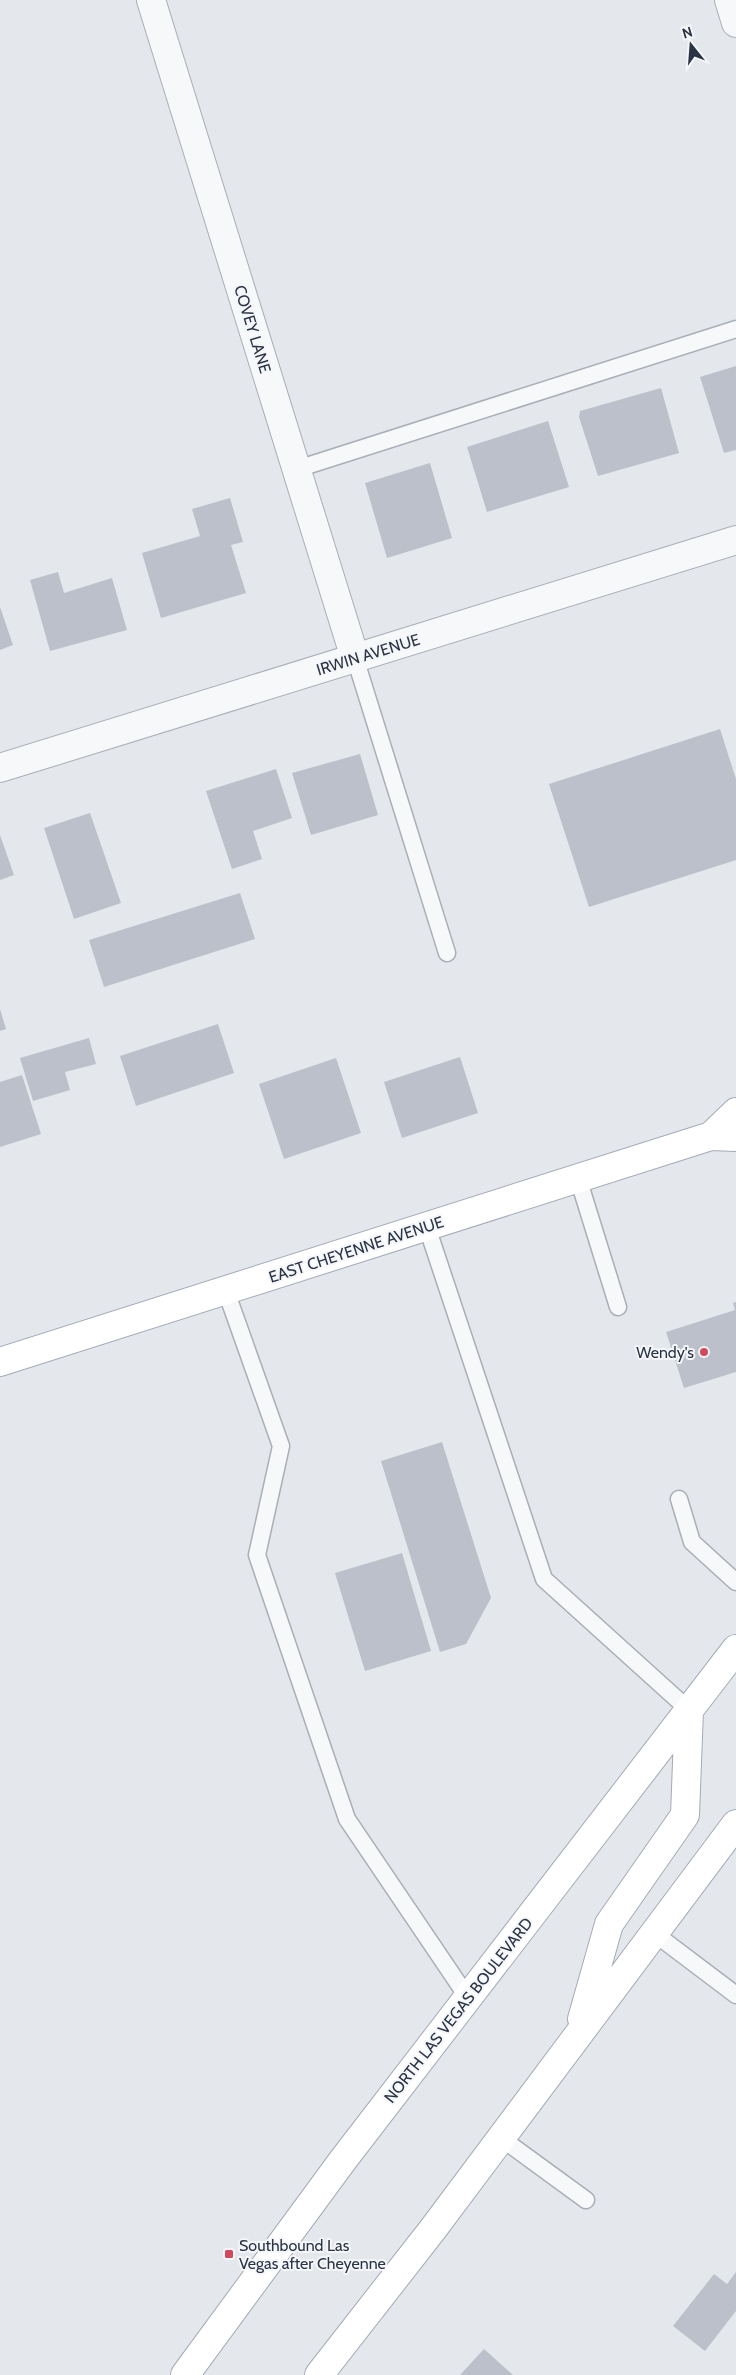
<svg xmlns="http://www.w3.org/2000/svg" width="736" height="2375" font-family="Cabin,sans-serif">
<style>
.building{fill:#bbc0ca}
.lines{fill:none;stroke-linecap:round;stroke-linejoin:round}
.lane-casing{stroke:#a9aeb7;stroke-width:19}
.street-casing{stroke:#a9aeb7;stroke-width:30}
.primary-casing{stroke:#a3abb8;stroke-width:30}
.lane{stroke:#f7f8fa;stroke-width:16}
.street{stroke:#f7f8fa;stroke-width:28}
.primary{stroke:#fff;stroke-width:28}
.poi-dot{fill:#d1495b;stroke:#f4f6f9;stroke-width:2}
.labels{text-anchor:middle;stroke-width:4;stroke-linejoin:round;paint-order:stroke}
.street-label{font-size:16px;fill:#2b3445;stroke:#f4f6f9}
.poi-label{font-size:16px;fill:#2b3445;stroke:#f4f6f9;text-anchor:end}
</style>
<rect width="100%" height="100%" fill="#e4e7ec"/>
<!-- building -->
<path class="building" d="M 736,366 L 736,450 L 724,453 L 700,377 Z
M 661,388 L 679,453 L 598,476 L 579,417 L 580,411 Z
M 548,421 L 569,487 L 487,512 L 467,447 Z
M 430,463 L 452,538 L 387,558 L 365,483 Z
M 230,498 L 243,542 L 231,545 L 246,593 L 161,618 L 142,553 L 200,536 L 192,509 Z
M 58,572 L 64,593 L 112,578 L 127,630 L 50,651 L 30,580 Z
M 0,607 L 13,645 L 0,650 Z
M 720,729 L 736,779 L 736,860 L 589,907 L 549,784 Z
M 360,754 L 378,815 L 311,835 L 292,773 Z
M 276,769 L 292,818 L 253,831 L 262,859 L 232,869 L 206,791 Z
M 90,813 L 121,903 L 74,919 L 44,828 Z
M 0,835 L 14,875 L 0,880 Z
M 240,893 L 255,939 L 104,987 L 89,940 Z
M 0,1009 L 6,1029 L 0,1031 Z
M 218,1024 L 234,1073 L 136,1106 L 120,1056 Z
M 89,1038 L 96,1064 L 65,1072 L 70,1090 L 33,1101 L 20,1058 Z
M 460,1057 L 478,1113 L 402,1138 L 384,1082 Z
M 336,1058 L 361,1133 L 284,1159 L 259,1084 Z
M 22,1075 L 41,1134 L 0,1147 L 0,1082 Z
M 736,1302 L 736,1372 L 684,1388 L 666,1332 L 735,1310 L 733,1303 Z
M 442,1442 L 491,1598 L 466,1644 L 440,1652 L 381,1461 Z
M 402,1553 L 431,1651 L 365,1671 L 335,1573 Z
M 736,2272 L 736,2311 L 705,2351 L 673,2326 L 714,2274 L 727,2284 Z
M 484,2349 L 513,2375 L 460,2375 Z"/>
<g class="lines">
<!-- lane casing -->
<g class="lane-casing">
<path id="lane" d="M 297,469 L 736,329
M 355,658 L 447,953
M 578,1178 L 618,1307
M 427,1227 L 544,1579 L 689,1710
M 226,1291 L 281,1446 L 257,1555 L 347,1819 L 468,1998
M 679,1499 L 692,1542 L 736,1582
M 654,1933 L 736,1995
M 501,2138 L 586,2200"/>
</g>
<!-- street casing -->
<g class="street-casing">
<path id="street" d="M 151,0 L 355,658
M 729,0 L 736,23
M 0,768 L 736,540"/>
</g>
<!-- primary casing -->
<g class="primary-casing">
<path id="primary" d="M 711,1136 L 736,1112
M 0,1362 L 711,1136 L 736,1137
M 582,2019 L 609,1924 L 685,1815 L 689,1710
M 185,2375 L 343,2160 L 736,1649
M 319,2375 L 433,2229 L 736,1824"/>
</g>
<!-- lane -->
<use href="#lane" class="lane"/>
<!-- street -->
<use href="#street" class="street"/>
<!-- primary -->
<use href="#primary" class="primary"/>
</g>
<!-- markers -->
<g class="poi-dot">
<circle cx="704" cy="1352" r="5"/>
<rect x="224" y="2249" width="10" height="10" rx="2.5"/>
</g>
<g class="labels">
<!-- street labels -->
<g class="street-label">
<text transform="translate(253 329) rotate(73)" y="6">COVEY LANE</text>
<text transform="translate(368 654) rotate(-17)" y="6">IRWIN AVENUE</text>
<text transform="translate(356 1249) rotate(-18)" y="6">EAST CHEYENNE AVENUE</text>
<text transform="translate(458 2010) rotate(-52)" y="6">NORTH LAS VEGAS BOULEVARD</text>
</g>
<!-- poi labels -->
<g class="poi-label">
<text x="694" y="1358">Wendy's</text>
<text x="239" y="2251" text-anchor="start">Southbound Las<tspan x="239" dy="18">Vegas after Cheyenne</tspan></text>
</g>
</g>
<!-- north arrow -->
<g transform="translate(691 45) rotate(343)" stroke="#f4f6f9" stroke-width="4" paint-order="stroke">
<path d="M0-4L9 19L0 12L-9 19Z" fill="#2b3445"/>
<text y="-8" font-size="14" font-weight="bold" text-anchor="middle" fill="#2b3445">N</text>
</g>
</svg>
